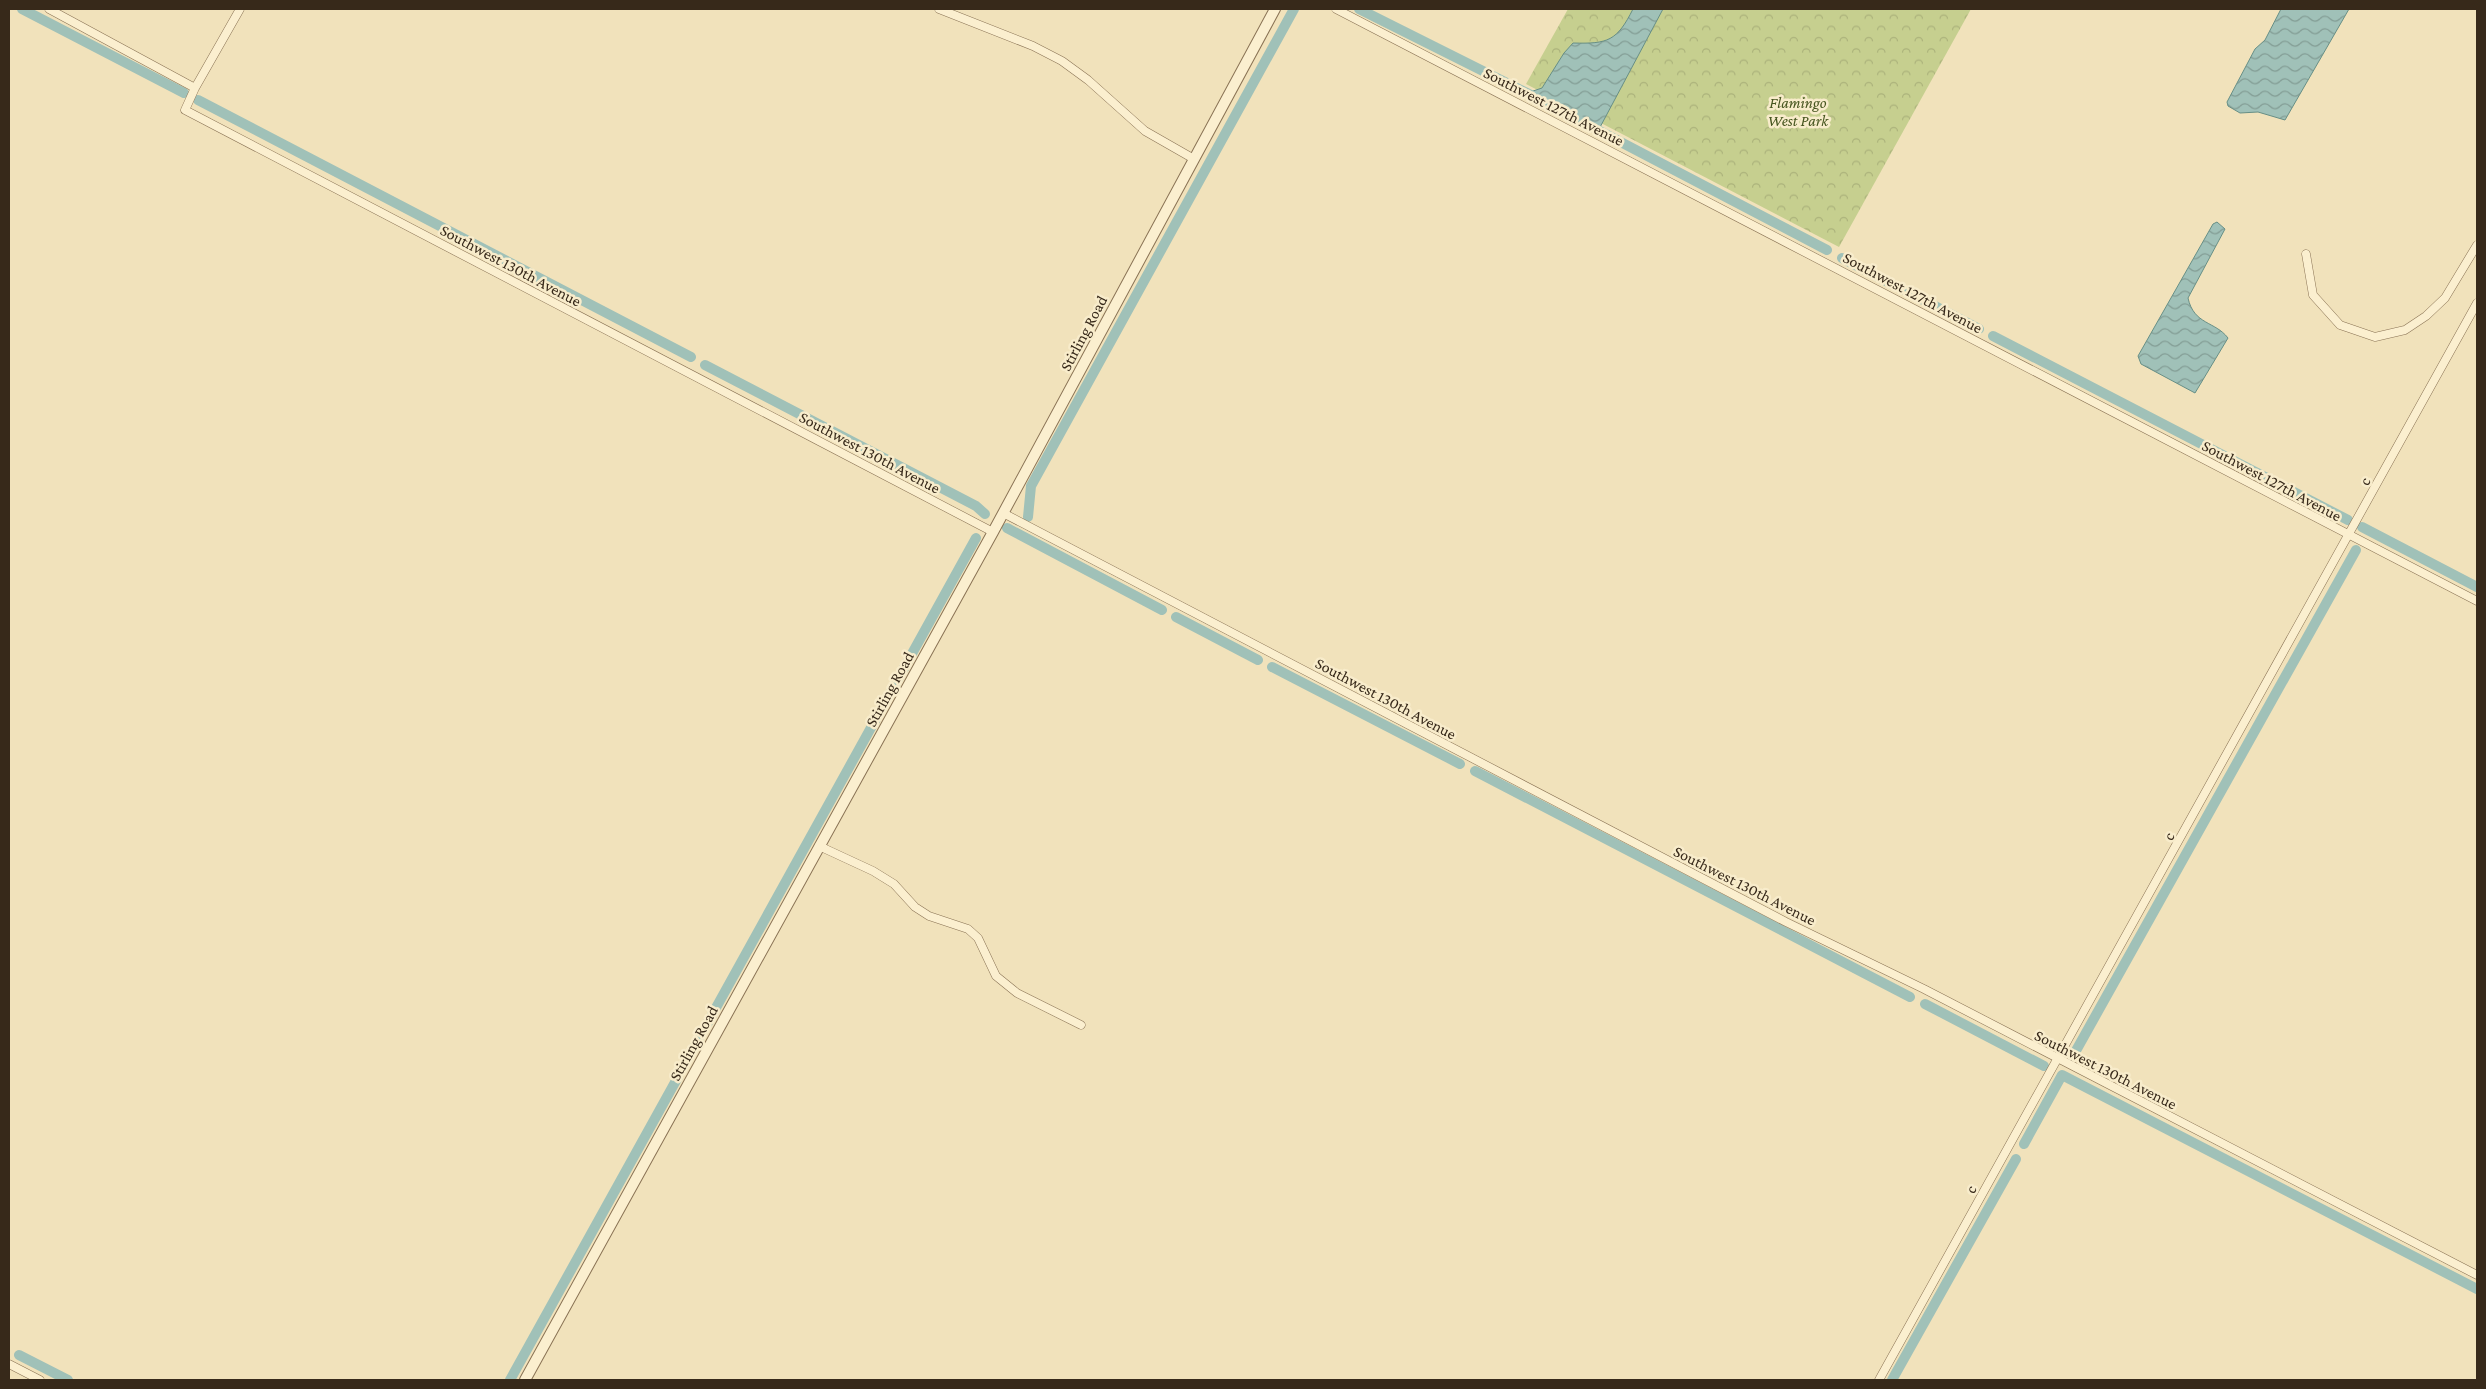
<svg xmlns="http://www.w3.org/2000/svg" width="2486" height="1389" font-family="'Crimson Pro',serif">
<style>
.park{fill:url(#park-crowns)}
.water{fill:url(#water-waves);stroke:#678f86}
.lines{fill:none;stroke-linecap:round;stroke-linejoin:round}
.canal{stroke:#a0c1b8;stroke-width:10}
.minor-casing{stroke:#897254;stroke-width:9}
.tertiary-casing{stroke:#897254;stroke-width:12}
.minor{stroke:#fbefcf;stroke-width:8}
.tertiary{stroke:#fbefcf;stroke-width:10}
.labels{text-anchor:middle;stroke-width:5;stroke-linejoin:round;paint-order:stroke}
.park-label{font-size:16px;font-style:italic;fill:#46551f;stroke:#f8eccb}
.street-label{font-size:16px;fill:#37291a;stroke:#f8eccb}
</style>
<defs>
<pattern id="park-crowns" width="20" height="18" patternUnits="userSpaceOnUse" patternTransform="scale(1.25)"><rect width="20" height="18" fill="#c6cf8f"/><path d="M2 6a3 3 0 1 1 6 0M12 15a3 3 0 1 1 6 0" fill="none" stroke="#abb27b"/></pattern>
<pattern id="water-waves" width="16" height="10" patternUnits="userSpaceOnUse" patternTransform="scale(1.25)"><rect width="16" height="10" fill="#a0c1b8"/><path d="M0 5q4-4 8 0t8 0" fill="none" stroke="#839d95"/></pattern>
</defs>
<rect width="100%" height="100%" fill="#f1e2bb"/>
<!-- park -->
<path class="park" d="M 1568,9 L 1971,9 L 1839,247 L 1526,84 Z"/>
<!-- water -->
<path class="water" d="M 1633,9 L 1663,9 L 1598,131 L 1527,93 L 1542,88 L 1564,53 L 1573,43 C 1608,44 1617,41 1633,9 Z
M 2281,9 L 2349,9 L 2285,120 L 2258,112 L 2240,113 L 2228,106 L 2227,102 L 2255,49 L 2265,40 Z
M 2217,222 L 2225,229 L 2188,298 C 2194,325 2215,321 2228,338 L 2195,393 L 2141,364 L 2138,356 L 2213,224 Z"/>
<g class="lines">
<!-- canal -->
<path class="canal" d="M 22,9 L 184,93
M 1359,9 L 1527,93 L 1827,250
M 198,100 L 691,357
M 1842,258 L 1892,284
M 1906,291 L 1979,329
M 1993,336 L 2348,520
M 705,365 L 976,506 L 985,514
M 1028,517 L 1031,486 L 1294,9
M 2362,527 L 2477,587
M 1007,528 L 1162,610
M 1176,617 L 1258,660
M 1272,667 L 1460,764
M 1475,771 L 1910,997
M 1925,1004 L 2044,1066
M 707,1024 L 976,538
M 2073,1056 L 2356,550
M 685,1063 L 699,1039
M 2024,1144 L 2062,1075 L 2477,1289
M 19,1355 L 68,1380
M 510,1380 L 678,1077
M 1892,1380 L 2016,1159"/>
<!-- minor casing -->
<g class="minor-casing">
<path id="minor" d="M 49,9 L 195,88 L 185,110 L 993,532
M 939,9 L 1033,46 L 1062,61 L 1088,80 L 1145,131 L 1194,159
M 1336,9 L 2477,601
M 195,88 L 240,9
M 2306,254 L 2313,295 L 2340,325 L 2375,337 L 2405,330 L 2426,316 L 2445,298 L 2477,245
M 1003,513 L 1786,922 L 1924,989 L 2477,1275
M 819,846 L 873,871 L 894,884 L 915,907 L 929,916 L 968,929 L 978,938 L 996,976 L 1017,993 L 1081,1025
M 9,1364 L 40,1380
M 1879,1380 L 2477,303"/>
</g>
<!-- tertiary casing -->
<g class="tertiary-casing">
<path id="tertiary" d="M 525,1380 L 993,532 L 1275,9"/>
</g>
<!-- minor -->
<use href="#minor" class="minor"/>
<!-- tertiary -->
<use href="#tertiary" class="tertiary"/>
</g>
<g class="labels">
<!-- park labels -->
<g class="park-label">
<text x="1798" y="108">Flamingo<tspan x="1798" dy="18">West Park</tspan></text>
</g>
<!-- street labels -->
<g class="street-label">
<text transform="translate(1554 106) rotate(27)" y="6">Southwest 127th Avenue</text>
<text transform="translate(511 265) rotate(28)" y="6">Southwest 130th Avenue</text>
<text transform="translate(1913 292) rotate(28)" y="6">Southwest 127th Avenue</text>
<text transform="translate(1083 333) rotate(-62)" y="6">Stirling Road</text>
<text transform="translate(870 452) rotate(28)" y="6">Southwest 130th Avenue</text>
<text transform="translate(2272 480) rotate(28)" y="6">Southwest 127th Avenue</text>
<text transform="translate(2364 481) rotate(-61)" y="6">c</text>
<text transform="translate(889 689) rotate(-61)" y="6">Stirling Road</text>
<text transform="translate(1386 698) rotate(28)" y="6">Southwest 130th Avenue</text>
<text transform="translate(2168 836) rotate(-61)" y="6">c</text>
<text transform="translate(1745 885) rotate(27)" y="6">Southwest 130th Avenue</text>
<text transform="translate(693 1043) rotate(-61)" y="6">Stirling Road</text>
<text transform="translate(2106 1069) rotate(27)" y="6">Southwest 130th Avenue</text>
<text transform="translate(1970 1189) rotate(-61)" y="6">c</text>
</g>
</g>
<!-- border -->
<rect width="2486" height="1389" fill="none" stroke="#37291a" stroke-width="20"/>
</svg>
